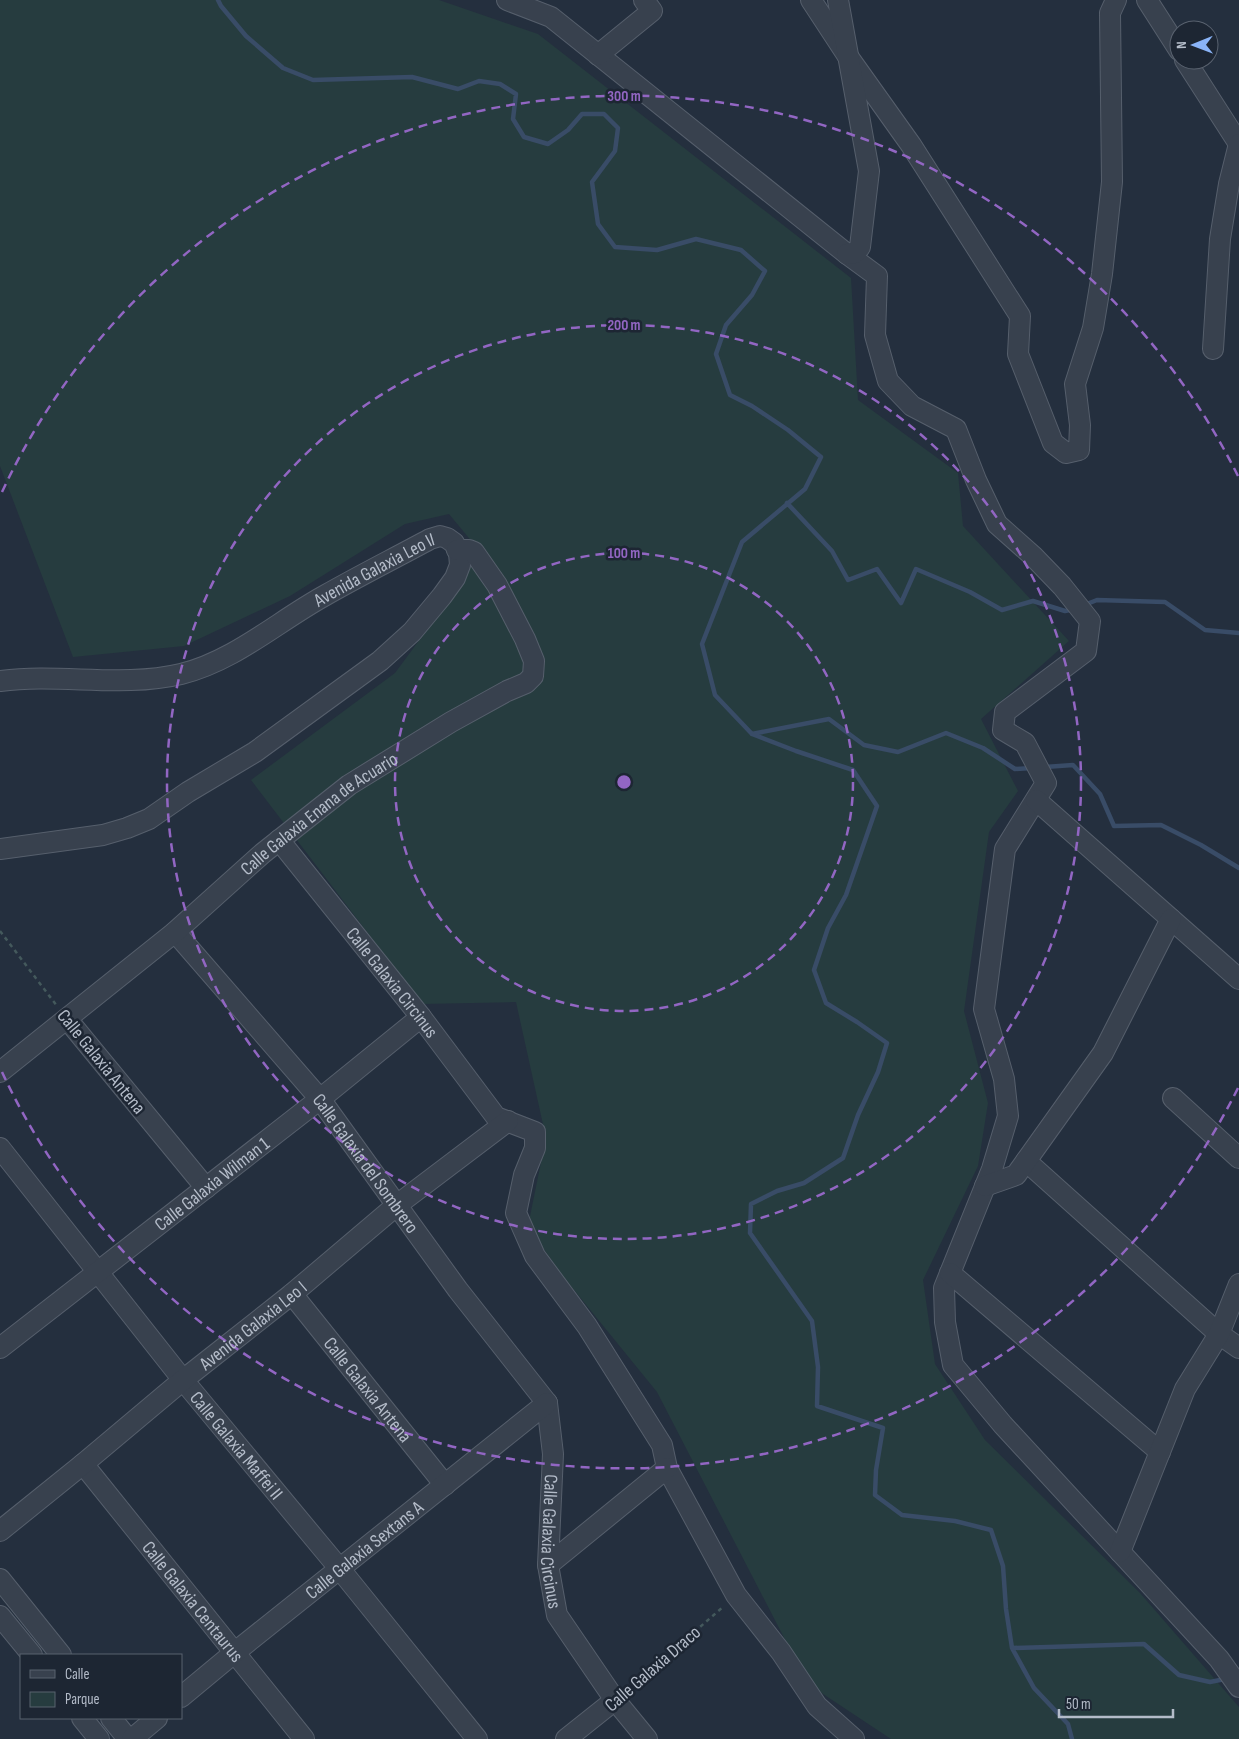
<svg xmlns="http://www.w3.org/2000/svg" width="1239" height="1739" font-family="'Sofia Sans Condensed',sans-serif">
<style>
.green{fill:#263c3f}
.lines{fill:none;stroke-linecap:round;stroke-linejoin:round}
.stream{stroke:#394c67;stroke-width:4.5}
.minor-casing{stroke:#565f6c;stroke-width:22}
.path{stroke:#44595c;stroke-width:2.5;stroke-dasharray:4 4;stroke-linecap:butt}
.minor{stroke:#38414e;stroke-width:20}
.ring{fill:none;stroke:#9266c3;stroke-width:2.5;stroke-dasharray:9 6}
.labels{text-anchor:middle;stroke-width:5;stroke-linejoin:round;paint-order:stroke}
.street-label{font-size:19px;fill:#b4bcc9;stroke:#1d2633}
.centre{fill:#9266c3;stroke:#1d2633;stroke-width:2.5}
.ring-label{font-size:15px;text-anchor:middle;font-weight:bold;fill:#9266c3;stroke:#1d2633;stroke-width:5;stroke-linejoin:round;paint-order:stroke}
</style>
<rect width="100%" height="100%" fill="#242f3e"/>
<!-- green -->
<path class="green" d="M 0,0 L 439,0 L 538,34 L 851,278 L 858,400 L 958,473 L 963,526 L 1069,641 L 981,719 L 1018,791 L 989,832 L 964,1011 L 988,1103 L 978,1166 L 923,1280 L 935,1364 L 985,1440 L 1140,1593 L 1239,1707 L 1239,1739 L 891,1739 L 808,1684 L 657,1392 L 561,1274 L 528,1226 L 546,1138 L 516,1002 L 422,1004 L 251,780 L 395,673 L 466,577 L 478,549 L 449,514 L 405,524 L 290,596 L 184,646 L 73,657 L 0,466 Z"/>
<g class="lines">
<!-- stream -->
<path class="stream" d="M 218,0 L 221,6 L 246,36 L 283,68 L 313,80 L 412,77 L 458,89 L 479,81 L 500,84 L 516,94 L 513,119 L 524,137 L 548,144 L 568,130 L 582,114 L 604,114 L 618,128 L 615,151 L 592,182 L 598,224 L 615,247 L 657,250 L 696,239 L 741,250 L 765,271 L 752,295 L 726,325 L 716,354 L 730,395 L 752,406 L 788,430 L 821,457 L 805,489 L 742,542 L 702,644 L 715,695 L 752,734 L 796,751 L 853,770 L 877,806 L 846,895 L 828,928 L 814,970 L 826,1003 L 857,1022 L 887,1043 L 878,1072 L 858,1115 L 843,1158 L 804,1183 L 777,1191 L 751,1204 L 750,1233 L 812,1321 L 818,1367 L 817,1406 L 883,1428 L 876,1470 L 875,1495 L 902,1515 L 955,1521 L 991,1530 L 1003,1566 L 1006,1609 L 1012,1648 L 1034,1688 L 1068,1724 L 1072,1739
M 787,503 L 832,551 L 848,580 L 877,569 L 901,603 L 916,569 L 970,592 L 1002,610 L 1033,601 L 1065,611 L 1070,610
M 1087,604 L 1097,600 L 1165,602 L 1205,630 L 1239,633
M 752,734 L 829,719 L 864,745 L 898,752 L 946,733 L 983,748 L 1015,769 L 1032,768
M 1045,767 L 1073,765 L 1100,794 L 1114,826 L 1161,825 L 1201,845 L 1239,868
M 1012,1648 L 1144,1644 L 1179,1675 L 1210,1682 L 1225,1679"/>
<!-- minor casing -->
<g class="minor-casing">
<g id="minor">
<path d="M 507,0 L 551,17 L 847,254 L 877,276 L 875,335 L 888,381 L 912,406 L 956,429 L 976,480 L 997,524 L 1033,556 L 1062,586 L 1090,621 L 1086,651 L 1005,712 L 1003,730 L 1025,743 L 1046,783 L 1005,849 L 984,1009 L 1004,1079 L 1008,1116 L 992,1169 L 944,1288 L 945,1322 L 953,1365 L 1003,1425 L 1219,1659 L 1239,1687"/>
<path d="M 811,0 L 849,58 L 911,145 L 1020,316 L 1018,354 L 1053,443 L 1066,453 L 1079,450 L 1080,425 L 1075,384 L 1093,328 L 1102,274 L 1112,182 L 1110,13 L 1116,0"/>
<path d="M 838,0 L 869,171 L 860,247 L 855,253 L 847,254"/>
<path d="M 1147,0 L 1179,50"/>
<path d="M 598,55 L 652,11 L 644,0"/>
<path d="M 1185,60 L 1239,144"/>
<path d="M 1213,349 L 1220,239 L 1229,184 L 1239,144"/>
<path id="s1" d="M 0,681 C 60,673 122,688 181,674 C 234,661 277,622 324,596 C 359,576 395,558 430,539 L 440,536 L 447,538 L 454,543 L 459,553 L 460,565 L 455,578 L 442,596 L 412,632 L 380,661 L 255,752 L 188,792 L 149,819 L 127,828 L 103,835 L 0,849"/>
<path d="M 1036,800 L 1239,979"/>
<path id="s2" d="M 279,840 L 421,1017 L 496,1117 L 535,1132 L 535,1148 L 524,1175 L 516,1213 L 535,1256 L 587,1326 L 662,1445 L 667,1468 L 736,1595 L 781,1652 L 817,1706 L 854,1739"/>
<path id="s3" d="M 175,932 L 320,1099 L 458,1290 L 547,1403"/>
<path d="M 67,1019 L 206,1188"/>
<path id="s4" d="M 0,1072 L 175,932 L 263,853 L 349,785 L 451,722 L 507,691 L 526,683 L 533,676 L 534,661 L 525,639 L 497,585 L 474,552 L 469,550 L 457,550"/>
<path d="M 1173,1098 L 1239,1158"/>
<path id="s5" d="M 0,1148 L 183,1380 L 339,1568 L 477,1739"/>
<path d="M 1026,1161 L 1219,1334 L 1239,1348"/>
<path d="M 985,1186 L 1016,1175 L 1103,1053 L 1171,919"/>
<path d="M 950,1273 L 1160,1452"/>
<path id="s6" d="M 292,1294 L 445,1485"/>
<path id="s7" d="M 0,1348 L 320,1099 L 421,1017"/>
<path id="s8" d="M 547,1403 L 553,1454 L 548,1565 L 557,1615 L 615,1700 L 647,1739"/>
<path id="s9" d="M 83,1464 L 304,1739"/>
<path id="s10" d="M 0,1531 L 83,1464 L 183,1380 L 292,1294 L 397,1205 L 508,1121"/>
<path d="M 1120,1552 L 1185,1389 L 1219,1334 L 1239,1284"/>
<path d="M 548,1565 L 667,1468"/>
<path d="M 0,1579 L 61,1655"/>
<path d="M 0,1616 L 32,1655"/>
<path id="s11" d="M 181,1697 L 234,1653 L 547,1403"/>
<path d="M 82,1718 L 99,1739"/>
<path d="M 111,1718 L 128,1739"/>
<path d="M 132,1739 L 157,1718"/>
<path d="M 566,1739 L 615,1700"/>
</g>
</g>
<!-- path -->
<path class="path" d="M 0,931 L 57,1006
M 628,1690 L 724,1606"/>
<!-- minor -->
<use href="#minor" class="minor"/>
</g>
<!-- distance rings -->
<g class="ring">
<circle cx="624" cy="782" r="229"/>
<circle cx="624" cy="782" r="457"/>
<path d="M1238 1088A686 686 0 0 1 2 1072M2 492A686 686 0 0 1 1238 476"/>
</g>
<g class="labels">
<!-- street labels -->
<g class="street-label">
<text dy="7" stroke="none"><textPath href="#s1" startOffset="402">Avenida Galaxia Leo II</textPath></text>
<text dy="7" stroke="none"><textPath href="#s4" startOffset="411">Calle Galaxia Enana de Acuario</textPath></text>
<text dy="7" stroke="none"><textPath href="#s2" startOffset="182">Calle Galaxia Circinus</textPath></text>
<text transform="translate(102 1061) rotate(51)" y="7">Calle Galaxia Antena</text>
<text dy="7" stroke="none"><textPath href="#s3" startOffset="300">Calle Galaxia del Sombrero</textPath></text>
<text dy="7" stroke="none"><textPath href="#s7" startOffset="268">Calle Galaxia Wilman 1</textPath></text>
<text dy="7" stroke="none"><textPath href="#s10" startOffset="326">Avenida Galaxia Leo I</textPath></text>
<text dy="7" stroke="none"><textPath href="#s6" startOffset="122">Calle Galaxia Antena</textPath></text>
<text dy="7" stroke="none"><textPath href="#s5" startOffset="380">Calle Galaxia Maffei II</textPath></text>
<text dy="7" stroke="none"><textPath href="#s8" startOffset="139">Calle Galaxia Circinus</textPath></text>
<text dy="7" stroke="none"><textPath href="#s11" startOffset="235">Calle Galaxia Sextans A</textPath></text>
<text dy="7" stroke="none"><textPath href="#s9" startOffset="176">Calle Galaxia Centaurus</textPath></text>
<text transform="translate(652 1668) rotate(-41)" y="7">Calle Galaxia Draco</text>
</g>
</g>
<circle cx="624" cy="782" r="8" class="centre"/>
<g class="ring-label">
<text x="624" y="101">300 m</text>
<text x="624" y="330">200 m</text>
<text x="624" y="558">100 m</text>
</g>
<!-- legend -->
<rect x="20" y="1654" width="162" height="65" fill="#1d2633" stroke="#59626f"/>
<rect x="30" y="1670" width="25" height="8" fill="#38414e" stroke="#59626f"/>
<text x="65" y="1679" font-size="15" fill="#b4bcc9">Calle</text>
<rect x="30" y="1692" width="25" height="15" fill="#263c3f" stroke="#59626f"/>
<text x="65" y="1704" font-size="15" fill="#b4bcc9">Parque</text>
<!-- north arrow -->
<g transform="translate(1194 45) rotate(269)"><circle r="24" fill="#1d2633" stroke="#59626f"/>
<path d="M0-4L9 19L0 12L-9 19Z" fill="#8ab4f8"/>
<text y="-8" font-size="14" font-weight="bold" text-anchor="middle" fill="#b4bcc9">N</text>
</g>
<!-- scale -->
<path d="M1059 1709v8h114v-8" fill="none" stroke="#b4bcc9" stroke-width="2.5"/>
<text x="1066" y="1709" font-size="15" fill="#b4bcc9" stroke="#1d2633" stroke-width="4" paint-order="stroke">50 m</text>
</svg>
